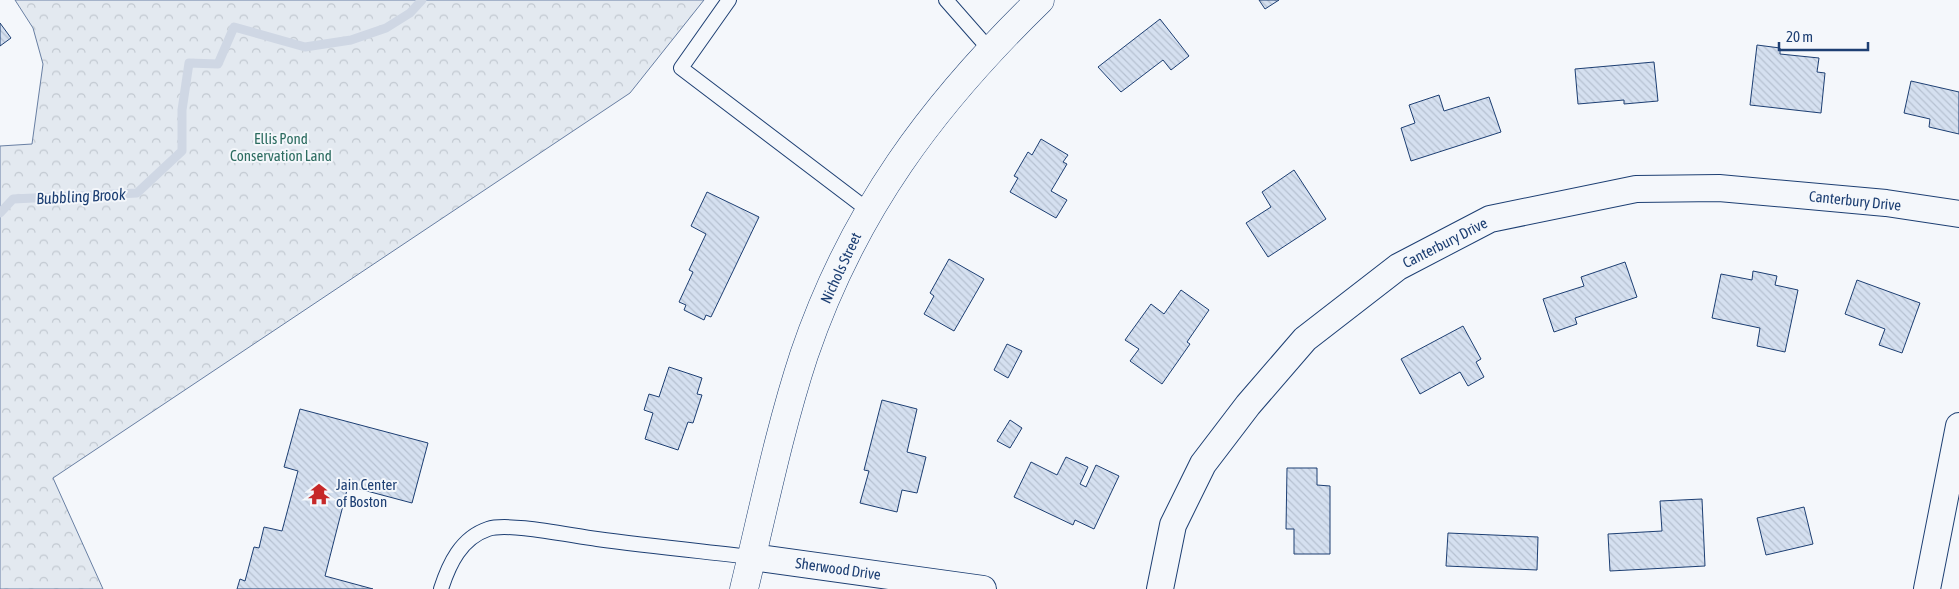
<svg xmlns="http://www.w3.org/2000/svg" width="1959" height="589" font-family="'Asap Condensed',sans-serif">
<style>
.forest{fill:url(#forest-crowns);stroke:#687fa3}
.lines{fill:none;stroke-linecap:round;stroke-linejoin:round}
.stream{stroke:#cfd7e4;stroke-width:9}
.building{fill:url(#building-back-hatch);stroke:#1d3f73}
.service-casing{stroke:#1d3f73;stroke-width:16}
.minor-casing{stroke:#1d3f73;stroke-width:28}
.secondary-casing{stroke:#1d3f73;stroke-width:29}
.service{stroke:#f4f7fb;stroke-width:14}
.minor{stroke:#f4f7fb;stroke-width:26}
.secondary{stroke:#f4f7fb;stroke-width:28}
.labels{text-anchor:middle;stroke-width:4;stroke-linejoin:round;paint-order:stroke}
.park-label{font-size:15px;fill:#2c6c60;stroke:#f4f7fb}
.street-label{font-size:15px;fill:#1d3f73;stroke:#f4f7fb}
.poi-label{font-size:15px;fill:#1d3f73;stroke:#f4f7fb;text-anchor:start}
.water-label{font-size:16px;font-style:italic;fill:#1d3f73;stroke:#f4f7fb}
</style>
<defs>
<pattern id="forest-crowns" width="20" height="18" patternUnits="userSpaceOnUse" patternTransform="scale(1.25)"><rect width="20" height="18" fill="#e3e9f0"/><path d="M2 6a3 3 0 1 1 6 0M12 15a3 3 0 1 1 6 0" fill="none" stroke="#c2c9d1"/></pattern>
<pattern id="building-back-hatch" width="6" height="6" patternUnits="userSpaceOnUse" patternTransform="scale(1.25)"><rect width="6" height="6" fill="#d5e0f0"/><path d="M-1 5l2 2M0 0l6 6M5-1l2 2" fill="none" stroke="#b6c1d1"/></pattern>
</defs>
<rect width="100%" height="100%" fill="#f4f7fb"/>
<!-- forest -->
<path class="forest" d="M 15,0 L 704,0 L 630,93 L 53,478 L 103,589 L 0,589 L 0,146 L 32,144 L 43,64 L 33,28 Z"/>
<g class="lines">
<!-- stream -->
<path class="stream" d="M 0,213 L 13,199 L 137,193 L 182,151 L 182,110 L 189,63 L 218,64 L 234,27 L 305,47 L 351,40 L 386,28 L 410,13 L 422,0"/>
</g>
<!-- building -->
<path class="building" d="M 1259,0 L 1279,0 L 1265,9 Z
M 1160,19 L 1189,56 L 1171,70 L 1163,60 L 1121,92 L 1098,67 Z
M 0,23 L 11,38 L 0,46 Z
M 1757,45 L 1780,48 L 1780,54 L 1819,58 L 1817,72 L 1825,73 L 1821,113 L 1750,105 Z
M 1654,62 L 1658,101 L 1624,104 L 1624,100 L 1578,104 L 1575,69 Z
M 1911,81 L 1959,92 L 1959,134 L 1929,127 L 1930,119 L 1904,113 Z
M 1439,95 L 1444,111 L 1489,97 L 1501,132 L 1411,161 L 1401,128 L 1415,123 L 1409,105 Z
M 1041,139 L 1068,155 L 1063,162 L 1067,164 L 1051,191 L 1067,200 L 1056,218 L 1010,192 L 1018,178 L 1014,176 L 1028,152 L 1032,155 Z
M 1294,170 L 1326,219 L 1268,257 L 1246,223 L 1271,207 L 1262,192 Z
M 707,192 L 759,217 L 711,317 L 706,315 L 704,320 L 684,310 L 686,305 L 679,302 L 693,272 L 689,270 L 706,234 L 691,226 Z
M 949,259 L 984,279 L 954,331 L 924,314 L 934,296 L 930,293 Z
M 1625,262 L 1637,297 L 1575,318 L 1577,324 L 1554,332 L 1543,299 L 1584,286 L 1581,277 Z
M 1753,271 L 1777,276 L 1775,285 L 1798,290 L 1785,352 L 1757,346 L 1760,328 L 1712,318 L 1721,274 L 1752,280 Z
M 1857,280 L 1920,303 L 1902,353 L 1879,345 L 1885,329 L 1845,314 Z
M 1181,290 L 1209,310 L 1187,342 L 1190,344 L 1162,384 L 1130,361 L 1139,349 L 1125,340 L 1151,304 L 1164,314 Z
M 1463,326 L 1481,359 L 1476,362 L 1484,377 L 1468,386 L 1460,372 L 1420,394 L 1401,359 Z
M 1007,344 L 1022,351 L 1008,378 L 994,370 Z
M 669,367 L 702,378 L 697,394 L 702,395 L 693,423 L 688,422 L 678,450 L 645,439 L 653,413 L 644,410 L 649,394 L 659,397 Z
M 882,400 L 917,409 L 907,452 L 926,457 L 917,493 L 902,490 L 897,512 L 860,503 L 869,471 L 864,470 Z
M 300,409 L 428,443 L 412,503 L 348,486 L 325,576 L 373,589 L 237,589 L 240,579 L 245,581 L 254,547 L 259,548 L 264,527 L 282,531 L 298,471 L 284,467 Z
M 1010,420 L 1022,428 L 1010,448 L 997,441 Z
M 1066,457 L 1088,467 L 1080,484 L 1086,487 L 1096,465 L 1119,476 L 1094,529 L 1075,520 L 1073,525 L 1014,497 L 1031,462 L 1057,475 Z
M 1287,468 L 1317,468 L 1317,485 L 1330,486 L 1330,554 L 1294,554 L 1294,529 L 1286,529 Z
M 1702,499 L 1705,566 L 1610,571 L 1608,534 L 1662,531 L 1660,501 Z
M 1804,507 L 1813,544 L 1766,555 L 1757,518 Z
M 1448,533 L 1538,537 L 1537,570 L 1446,566 Z"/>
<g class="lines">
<!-- service casing -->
<g class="service-casing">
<path id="service" d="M 729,0 L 681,68 L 868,210
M 946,0 L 990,50
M 441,589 C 449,564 461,538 488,529 C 508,522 572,536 597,539 C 648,546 700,551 752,557"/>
</g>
<!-- minor casing -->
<g class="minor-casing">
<path id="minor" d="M 752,557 L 983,589
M 1160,589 L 1173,525 L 1203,464 L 1248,405 L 1305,339 L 1398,267 L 1490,219 L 1636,189 L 1719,188 L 1886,203 L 1959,214
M 1927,589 L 1959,426"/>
</g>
<!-- secondary casing -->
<g class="secondary-casing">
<path id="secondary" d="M 744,589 C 763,511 779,431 804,355 C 853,211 932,105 1040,0"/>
</g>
<!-- service -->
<use href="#service" class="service"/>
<!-- minor -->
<use href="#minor" class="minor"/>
<!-- secondary -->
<use href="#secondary" class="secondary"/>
</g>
<!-- icons -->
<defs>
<g id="temple-bare" transform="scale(1.725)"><path d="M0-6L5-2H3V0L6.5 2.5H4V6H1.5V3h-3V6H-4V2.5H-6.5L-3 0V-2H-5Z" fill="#c62828" stroke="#f4f7fb" stroke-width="2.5" paint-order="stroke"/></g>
</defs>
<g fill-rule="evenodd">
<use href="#temple-bare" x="319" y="494"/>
</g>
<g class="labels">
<!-- park labels -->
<g class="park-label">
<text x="281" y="144">Ellis Pond<tspan x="281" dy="17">Conservation Land</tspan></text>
</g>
<!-- street labels -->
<g class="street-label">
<text transform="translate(1855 201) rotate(6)" y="5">Canterbury Drive</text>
<text transform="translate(1445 243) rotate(-27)" y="5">Canterbury Drive</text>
<text transform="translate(841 268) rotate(-65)" y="5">Nichols Street</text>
<text transform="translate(838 569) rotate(8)" y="5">Sherwood Drive</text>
</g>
<!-- poi labels -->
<g class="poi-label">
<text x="336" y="490">Jain Center<tspan x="336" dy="17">of Boston</tspan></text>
</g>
<!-- water labels -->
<g class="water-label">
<text transform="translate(81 196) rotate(-3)" y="6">Bubbling Brook</text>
</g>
</g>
<!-- scale -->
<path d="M1779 42v8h89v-8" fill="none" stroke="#1d3f73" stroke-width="2.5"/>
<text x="1786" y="42" font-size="15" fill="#1d3f73" stroke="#f4f7fb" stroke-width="4" paint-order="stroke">20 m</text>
</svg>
